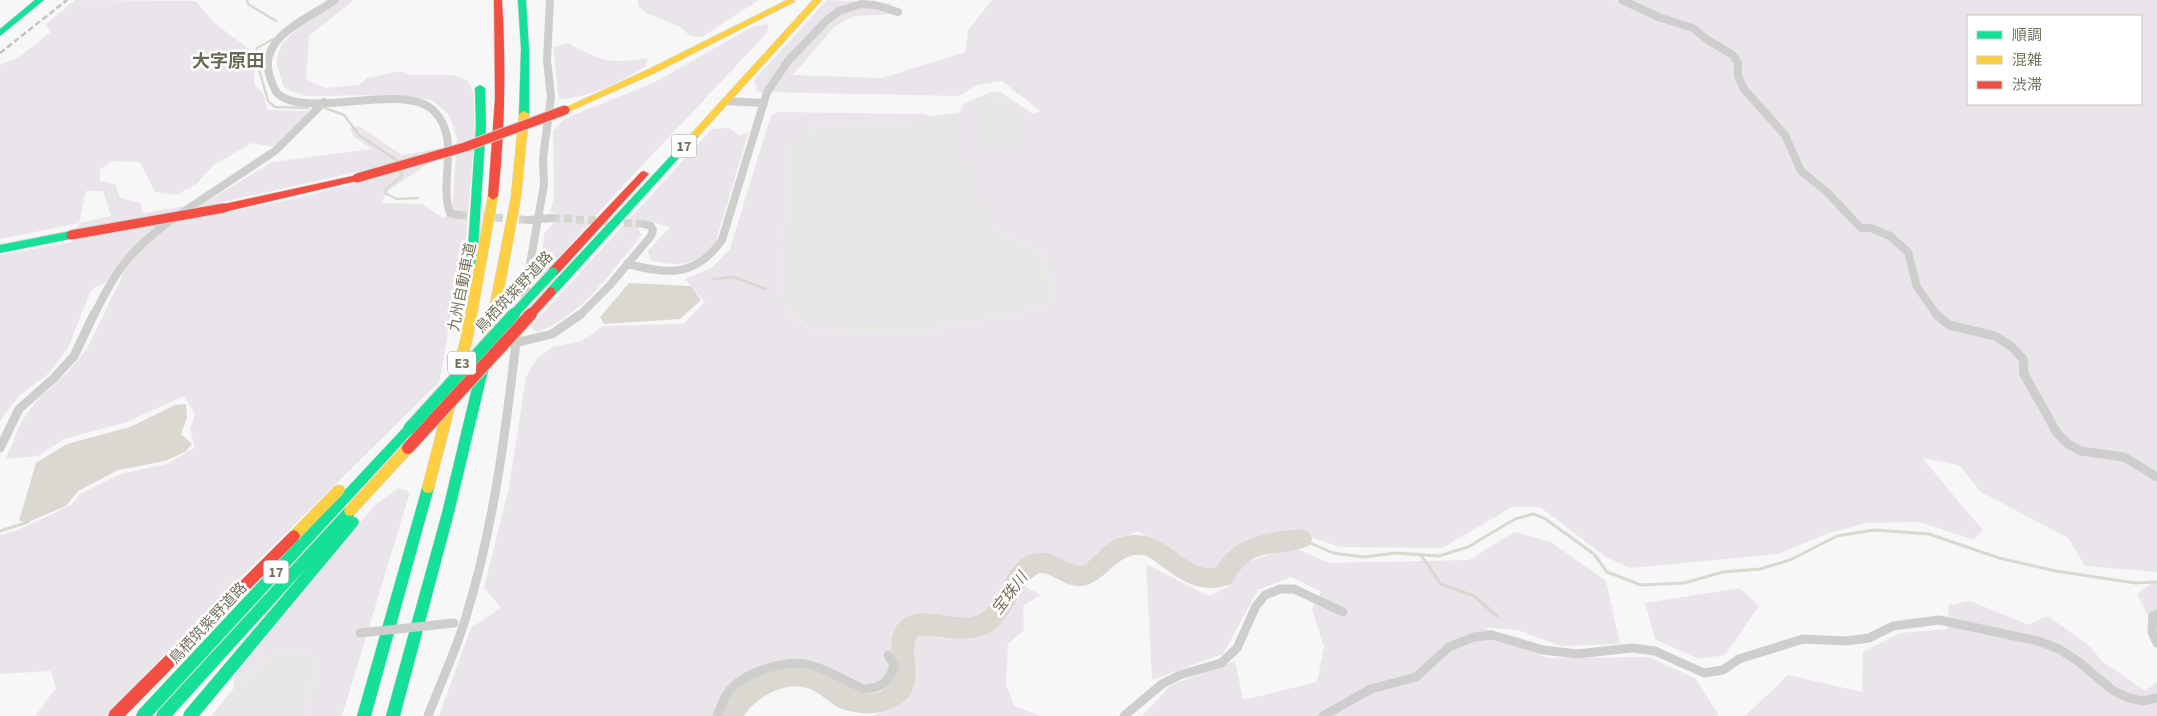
<svg xmlns="http://www.w3.org/2000/svg" width="2157" height="716" font-family="'Source Sans 3','Noto Sans JP',sans-serif">
<style>
.built{fill:#e7e7e5}
.green{fill:#eae5ea;fill-rule:evenodd}
.water{fill:#dad8d0}
.lines{fill:none;stroke-linecap:round;stroke-linejoin:round}
.stream-far1{stroke:#dad8d0;stroke-width:2.5}
.stream{stroke:#dad8d0;stroke-width:3}
.river{fill:#dad8d0;fill-rule:evenodd}
.street-tunnel{stroke:#d6d6d0;stroke-width:8;stroke-dasharray:8 4;stroke-linecap:butt}
.fast-casing{stroke:#d5d5d3;stroke-width:1}
.slow-casing{stroke:#d5d5d3;stroke-width:1}
.jam-casing{stroke:#d5d5d3;stroke-width:1}
.street-far1{stroke:#cececc;stroke-width:8}
.street{stroke:#cececc;stroke-width:9}
.fast{fill:#16e098;fill-rule:evenodd}
.slow{fill:#ffcf43;fill-rule:evenodd}
.jam{fill:#f24e42;fill-rule:evenodd}
.rail{stroke:#c3c3c1;stroke-width:2.5;stroke-dasharray:6 3;stroke-linecap:butt}
.fast-bridge-far1-casing{stroke:#d5d5d3;stroke-width:11;stroke-linecap:butt}
.fast-bridge-casing{stroke:#d5d5d3;stroke-width:14;stroke-linecap:butt}
.jam-bridge-far1-casing{stroke:#d5d5d3;stroke-width:11;stroke-linecap:butt}
.jam-bridge-casing{stroke:#d5d5d3;stroke-width:14;stroke-linecap:butt}
.street-bridge{stroke:#cececc;stroke-width:9}
.fast-bridge-far1{stroke:#16e098;stroke-width:9}
.fast-bridge{stroke:#16e098;stroke-width:12}
.jam-bridge-far1{stroke:#f24e42;stroke-width:9}
.jam-bridge{stroke:#f24e42;stroke-width:12}
.labels{text-anchor:middle;stroke-width:5;stroke-linejoin:round;paint-order:stroke}
.shield{fill:#fff;stroke:#9e9c8d;stroke-width:1}
.shield-label{font-size:14px;font-weight:bold;fill:#74725c}
.street-label{font-size:15px;fill:#74725c;stroke:#fff}
.water-label{font-size:16px;font-style:italic;fill:#797260;stroke:#fff}
.quarter-label{font-size:18px;font-weight:bold;fill:#6b6957;stroke:#fff}
</style>
<rect width="100%" height="100%" fill="#f7f7f7"/>
<!-- built -->
<path class="built" d="M 990,92 L 1025,117 L 1030,150 L 993,230 L 1043,252 L 1052,296 L 1047,308 L 908,334 L 810,329 L 773,299 L 781,292 L 787,152 L 791,142 L 799,134 L 812,128 L 926,119 L 930,116 L 959,113 L 964,104 Z
M 306,650 L 318,663 L 304,716 L 211,716 L 234,688 L 275,652 Z"/>
<!-- green -->
<path class="green" d="M 75,0 L 196,1 L 213,22 L 249,49 L 255,64 L 254,84 L 264,95 L 267,110 L 309,111 L 273,147 L 252,143 L 214,165 L 195,185 L 176,195 L 155,192 L 140,162 L 113,161 L 100,169 L 100,181 L 115,184 L 120,198 L 140,203 L 143,213 L 186,206 L 196,208 L 272,162 L 372,149 L 354,137 L 350,129 L 359,126 L 402,155 L 441,148 L 441,155 L 388,191 L 381,203 L 422,204 L 443,218 L 452,211 L 457,138 L 449,115 L 432,100 L 395,95 L 305,96 L 284,88 L 276,61 L 282,44 L 300,26 L 341,0 L 354,0 L 309,36 L 306,79 L 325,88 L 359,85 L 367,78 L 401,71 L 411,75 L 453,75 L 468,81 L 473,92 L 475,132 L 466,238 L 439,382 L 213,605 L 105,716 L 35,716 L 56,688 L 51,671 L 0,674 L 0,535 L 16,531 L 71,505 L 80,494 L 120,474 L 167,464 L 195,447 L 190,430 L 195,414 L 184,396 L 127,422 L 64,439 L 38,456 L 6,459 L 21,422 L 38,399 L 66,374 L 87,349 L 124,272 L 91,290 L 68,348 L 48,374 L 19,396 L 0,421 L 0,255 L 72,242 L 79,223 L 0,239 L 0,65 L 19,57 L 51,32 L 46,24 ZM 361,171 L 362,182 L 289,200 L 226,212 L 218,203 ZM 86,191 L 103,191 L 111,216 L 79,223 Z
M 638,0 L 759,0 L 702,37 L 690,36 L 680,27 L 647,13 L 638,6 Z
M 827,0 L 891,3 L 897,14 L 854,16 L 834,27 L 793,75 L 882,78 L 965,52 L 968,30 L 992,0 L 1612,0 L 1627,4 L 1624,0 L 2157,0 L 2157,572 L 2085,566 L 2068,538 L 1981,492 L 1959,465 L 1922,458 L 1983,530 L 1974,540 L 1920,522 L 1866,523 L 1826,534 L 1778,554 L 1630,568 L 1606,557 L 1540,507 L 1512,507 L 1442,548 L 1340,547 L 1293,531 L 1229,550 L 1219,569 L 1199,573 L 1138,531 L 1109,544 L 1091,567 L 1072,570 L 1045,553 L 1022,563 L 998,602 L 972,623 L 919,619 L 906,625 L 897,641 L 899,669 L 897,682 L 887,693 L 868,700 L 852,699 L 815,673 L 791,670 L 745,690 L 733,701 L 726,716 L 439,716 L 471,628 L 501,608 L 484,588 L 509,487 L 526,377 L 538,357 L 553,347 L 582,341 L 603,326 L 683,324 L 705,302 L 685,279 L 711,268 L 730,249 L 771,115 L 779,112 L 918,114 L 921,113 L 930,116 L 927,119 L 812,128 C 799,134 792,139 787,152 L 781,292 L 774,299 L 809,329 L 908,334 L 1047,308 L 1052,296 L 1043,252 L 993,230 L 963,163 L 959,113 L 964,104 L 977,98 L 985,101 L 986,106 L 973,117 L 978,154 L 1023,146 L 1016,111 L 990,92 L 1001,92 L 1033,114 L 1040,111 L 1002,81 L 977,85 L 959,96 L 757,92 L 754,80 ZM 1968,16 L 2141,16 L 2141,104 L 1968,104 Z
M 768,24 L 767,33 L 619,190 L 540,279 L 544,234 L 560,215 L 550,211 L 554,198 L 553,131 L 566,118 L 653,83 L 754,26 Z
M 568,43 C 603,62 609,64 648,58 L 646,66 C 621,82 589,98 559,99 L 553,47 Z
M 729,128 L 740,136 L 749,131 L 715,244 C 692,267 681,267 650,260 L 648,251 L 670,227 L 648,221 L 638,228 L 642,235 C 611,271 583,316 537,332 L 530,327 L 712,129 Z
M 398,488 L 410,492 L 342,716 L 304,716 L 318,663 L 306,650 L 275,652 L 234,688 L 234,676 L 374,506 Z
M 1514,532 L 1551,542 L 1606,581 L 1620,644 L 1561,646 L 1517,630 L 1482,627 L 1548,658 L 1649,657 L 1696,679 L 1719,716 L 1142,716 L 1171,685 L 1235,661 L 1243,700 L 1317,682 L 1324,647 L 1312,609 L 1321,592 L 1291,577 L 1258,590 L 1223,654 L 1152,680 L 1146,564 L 1209,596 L 1228,587 L 1244,563 L 1292,547 L 1330,563 L 1469,560 Z
M 2157,580 L 2157,633 L 2137,594 Z
M 1023,585 L 1041,595 L 1023,606 L 1024,630 L 1008,644 L 1006,684 L 1014,706 L 1040,716 L 873,716 L 907,700 L 914,667 L 911,643 L 923,630 L 976,632 L 999,617 Z
M 1740,588 L 1759,606 L 1725,655 L 1698,659 L 1655,639 L 1645,603 Z
M 1970,601 L 2029,625 L 2045,617 L 2049,617 L 2091,647 L 2102,661 L 2145,691 L 2157,682 L 2157,716 L 1745,716 L 1788,675 L 1862,692 L 1863,652 L 1900,633 L 1947,629 L 1949,605 Z"/>
<!-- water -->
<path class="water" d="M 629,283 L 691,286 L 701,300 L 680,319 L 604,324 L 600,317 Z
M 186,404 L 187,418 L 181,434 L 192,444 L 185,452 L 165,461 L 118,470 L 78,491 L 66,506 L 28,522 L 19,521 L 36,463 L 67,444 L 130,427 L 175,405 Z"/>
<g class="lines">
<!-- stream-far1 -->
<path class="stream-far1" d="M 247,0 L 248,4 L 276,21
M 273,39 L 257,48 L 255,55 L 268,101 L 275,107 L 308,108
M 325,108 L 344,115 L 359,135 L 399,162
M 400,168 L 402,176 L 387,188 L 385,193 L 397,199 L 418,198
M 713,279 L 734,277 L 766,289"/>
<!-- stream -->
<path class="stream" d="M 0,531 L 28,522
M 1301,539 L 1333,553 L 1363,557 L 1396,553 L 1439,556 L 1468,547 L 1515,519 L 1533,514 L 1544,518 L 1594,554 L 1607,572 L 1641,585 L 1684,583 L 1723,572 L 1760,569 L 1790,560 L 1837,536 L 1874,530 L 1929,534 L 1999,558 L 2056,571 L 2135,583 L 2157,582
M 1421,555 L 1441,584 L 1474,596 L 1497,616"/>
<!-- river -->
<path class="river" d="M 1301,529 L 1309,532 L 1312,539 L 1309,546 C 1273,559 1254,543 1231,584 C 1203,595 1183,582 1161,566 C 1155,561 1148,555 1141,555 C 1117,552 1106,583 1082,586 C 1065,588 1053,572 1039,573 C 1010,591 1015,632 972,638 C 954,641 936,634 918,636 C 906,650 928,683 902,703 C 883,716 860,716 839,708 C 829,702 820,693 810,689 C 787,679 756,697 744,716 L 719,716 C 735,677 783,652 824,671 C 840,678 853,695 871,694 C 909,690 878,639 901,621 C 923,603 951,623 975,616 C 1004,606 1002,559 1036,553 C 1053,549 1066,566 1083,566 C 1095,558 1103,545 1116,539 C 1164,520 1182,574 1216,568 C 1233,537 1269,532 1301,529 Z"/>
<!-- street-tunnel -->
<path class="street-tunnel" d="M 459,215 L 528,220
M 552,218 L 644,224"/>
<!-- fast casing -->
<g class="fast-casing">
<path id="fast" d="M 35,0 L 44,0 L 0,36 L 0,29 Z
M 518,0 L 526,0 L 529,49 L 529,114 L 524,117 L 519,114 L 521,49 Z
M 480,85 L 485,88 L 486,126 L 477,263 L 472,267 L 467,263 L 476,126 L 475,88 Z
M 694,133 L 699,136 L 697,138 L 555,295 L 547,295 L 546,292 L 547,289 L 691,134 Z
M 71,231 L 76,235 L 75,238 L 0,253 L 0,245 Z
M 487,346 L 491,347 L 493,350 L 454,513 L 400,716 L 386,716 L 442,513 L 481,350 L 483,347 Z
M 409,424 L 413,426 L 415,429 L 413,432 L 152,716 L 136,716 L 138,711 L 405,426 Z
M 428,483 L 432,484 L 434,488 L 371,716 L 357,716 L 422,488 L 424,484 Z
M 350,506 L 354,507 L 356,511 L 353,517 L 357,518 L 359,522 L 357,526 L 199,716 L 183,716 L 185,711 L 308,566 L 172,716 L 156,716 L 158,711 L 346,507 Z"/>
</g>
<!-- slow casing -->
<g class="slow-casing">
<path id="slow" d="M 787,0 L 796,1 L 655,73 L 568,112 L 565,113 L 560,110 L 649,69 Z
M 813,0 L 822,0 L 697,138 L 691,138 L 691,134 Z
M 524,111 L 529,114 L 521,197 L 493,350 L 491,353 L 483,353 L 481,350 L 511,197 L 519,114 Z
M 493,192 L 498,196 L 473,337 L 434,488 L 432,492 L 428,493 L 424,492 L 422,488 L 461,337 L 488,196 Z
M 408,443 L 412,444 L 414,448 L 412,452 L 354,515 L 350,516 L 346,515 L 344,511 L 346,507 L 404,444 Z
M 339,485 L 343,486 L 345,490 L 343,494 L 298,540 L 294,542 L 290,540 L 288,536 L 290,532 L 335,486 Z"/>
</g>
<!-- jam casing -->
<g class="jam-casing">
<path id="jam" d="M 494,0 L 502,0 C 506,66 505,131 498,196 L 493,200 L 488,196 L 495,98 Z
M 644,171 L 649,174 L 647,176 L 557,275 L 549,275 L 548,272 L 549,269 L 641,172 Z
M 357,175 L 361,176 L 362,178 L 361,180 L 224,212 L 219,208 L 224,204 Z
M 294,530 L 298,532 L 300,536 L 298,540 L 125,716 L 108,716 L 110,711 L 290,532 Z"/>
</g>
<!-- street-far1 -->
<path class="street-far1" d="M 335,0 C 310,18 256,37 270,77 C 272,83 274,90 278,94 C 308,120 405,81 434,111 C 462,140 438,180 450,213 L 459,215
M 1622,0 L 1661,18 L 1693,28 L 1706,39 L 1733,55 L 1738,63 L 1738,76 L 1744,89 L 1785,135 L 1801,171 L 1826,191 L 1861,228 L 1871,228 L 1890,236 L 1908,252 L 1917,287 L 1937,315
M 726,101 L 764,103
M 183,212 L 275,151 L 324,102
M 528,220 L 552,218
M 627,264 C 668,274 695,278 722,240 L 767,92 L 788,61 L 827,20 L 839,11 L 861,4 L 875,5 L 898,12
M 523,303 L 544,185 L 543,158 L 551,97 L 547,60 L 550,0
M 94,315 C 117,268 130,251 172,219
M 580,315 L 610,285 L 651,236 L 653,230 L 651,226 L 644,224"/>
<!-- street -->
<path class="street" d="M 1936,314 L 1949,325 L 1995,336 L 2012,347 L 2023,359 L 2024,374 L 2057,433 L 2068,444 L 2081,451 L 2124,457 L 2157,477
M 515,343 L 552,334 L 581,314
M 0,448 L 19,409 L 54,378 L 74,356 L 94,314
M 2157,614 L 2153,616 L 2152,632 L 2157,643
M 428,716 C 440,684 455,653 465,620 C 494,527 506,430 517,333
M 717,716 C 721,707 724,696 731,689 C 747,671 788,659 810,665 C 829,670 846,681 863,689 C 880,689 890,682 894,665 L 888,655
M 1124,716 L 1162,684 L 1180,675 L 1221,663 L 1237,648 L 1256,606 L 1265,595 L 1280,589 L 1294,589 L 1343,612
M 1323,716 L 1371,689 L 1416,677 L 1449,647 L 1474,637 L 1492,635 L 1543,650 L 1577,654 L 1632,648 L 1655,651 L 1704,673 L 1723,670 L 1739,659 L 1803,639 L 1846,641 L 1869,638 L 1893,626 L 1939,620 L 2038,641 L 2059,649 L 2079,662 L 2112,690 L 2129,698 L 2143,701 L 2157,698"/>
<!-- fast -->
<use href="#fast" class="fast"/>
<!-- slow -->
<use href="#slow" class="slow"/>
<!-- jam -->
<use href="#jam" class="jam"/>
<!-- rail -->
<path class="rail" d="M 0,53 L 67,0"/>
<!-- fast-bridge-far1 casing -->
<g class="fast-bridge-far1-casing">
<path id="fast-bridge-far1" d="M 513,315 L 553,272"/>
</g>
<!-- fast-bridge casing -->
<g class="fast-bridge-casing">
<path id="fast-bridge" d="M 409,429 L 514,314"/>
</g>
<!-- jam-bridge-far1 casing -->
<g class="jam-bridge-far1-casing">
<path id="jam-bridge-far1" d="M 357,178 L 465,147 L 565,110
M 71,235 L 224,208
M 530,315 L 551,292"/>
</g>
<!-- jam-bridge casing -->
<g class="jam-bridge-casing">
<path id="jam-bridge" d="M 408,448 L 531,314"/>
</g>
<!-- street-bridge -->
<path class="street-bridge" d="M 360,633 L 454,623"/>
<!-- fast-bridge-far1 -->
<use href="#fast-bridge-far1" class="fast-bridge-far1"/>
<!-- fast-bridge -->
<use href="#fast-bridge" class="fast-bridge"/>
<!-- jam-bridge-far1 -->
<use href="#jam-bridge-far1" class="jam-bridge-far1"/>
<!-- jam-bridge -->
<use href="#jam-bridge" class="jam-bridge"/>
</g>
<g class="labels">
<!-- shield labels -->
<g class="shield">
<rect x="671.5" y="134.5" width="25" height="23" rx="4"/>
<rect x="448" y="351.5" width="28" height="23" rx="4"/>
<rect x="263.5" y="560.5" width="25" height="23" rx="4"/>
</g>
<g class="shield-label">
<text x="684" y="151">17</text>
<text x="462" y="368">E3</text>
<text x="276" y="577">17</text>
</g>
<!-- street labels -->
<g class="street-label">
<text transform="translate(462 287) rotate(-79)" y="5">九州自動車道</text>
<text transform="translate(514 292) rotate(-47)" y="5">鳥栖筑紫野道路</text>
<text transform="translate(208 623) rotate(-47)" y="5">鳥栖筑紫野道路</text>
</g>
<!-- water labels -->
<g class="water-label">
<text transform="translate(1009 593) rotate(-53)" y="6">宝珠川</text>
</g>
<!-- quarter labels -->
<g class="quarter-label">
<text x="228" y="67">大字原田</text>
</g>
</g>
<!-- legend -->
<rect x="1967" y="15" width="175" height="90" fill="#ffffff" stroke="#c7c7be"/>
<rect x="1977" y="31" width="25" height="8" fill="#16e098" stroke="#c7c7be"/>
<text x="2012" y="40" font-size="15" fill="#74725c">順調</text>
<rect x="1977" y="56" width="25" height="8" fill="#ffcf43" stroke="#c7c7be"/>
<text x="2012" y="65" font-size="15" fill="#74725c">混雑</text>
<rect x="1977" y="81" width="25" height="8" fill="#f24e42" stroke="#c7c7be"/>
<text x="2012" y="90" font-size="15" fill="#74725c">渋滞</text>
</svg>
